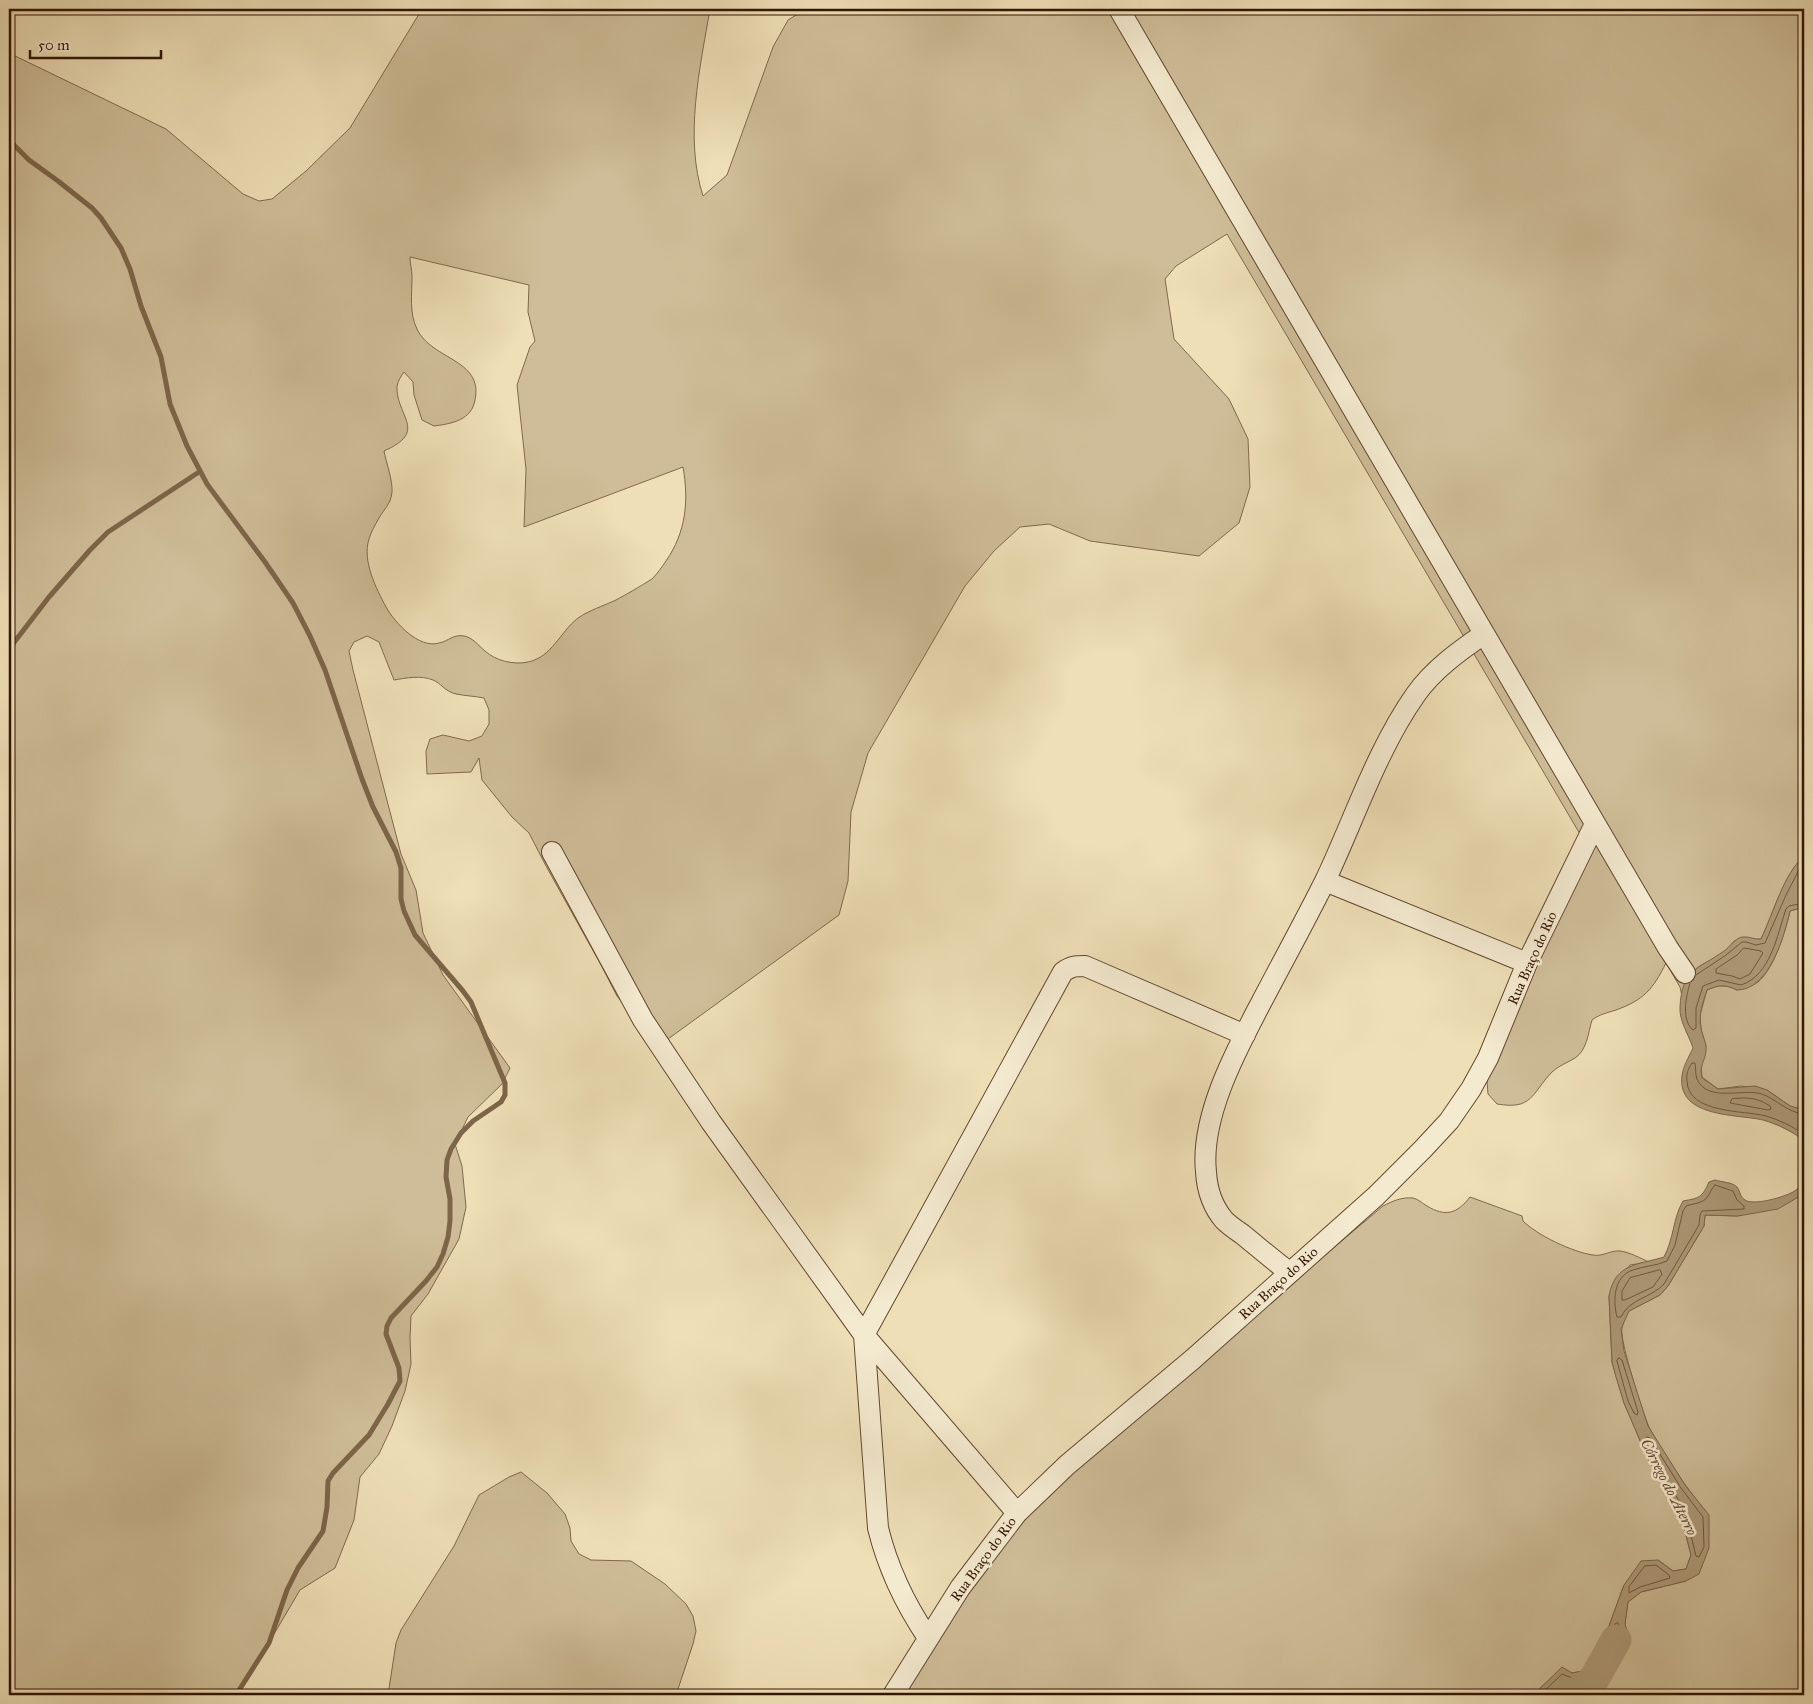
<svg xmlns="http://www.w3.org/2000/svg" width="1813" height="1704" font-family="'IM FELL Great Primer',serif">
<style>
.green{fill:#cebd98;stroke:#80694c;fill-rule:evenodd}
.water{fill:#ae9a79;stroke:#7d6549}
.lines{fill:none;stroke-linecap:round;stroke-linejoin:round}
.shore{stroke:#70583c;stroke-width:1}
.stream{stroke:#7d6549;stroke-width:5}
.river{stroke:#ae9a79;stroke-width:31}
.minor-casing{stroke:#62482e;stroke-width:22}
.minor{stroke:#f4ead0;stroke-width:20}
.labels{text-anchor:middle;stroke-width:5;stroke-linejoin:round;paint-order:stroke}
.street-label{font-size:14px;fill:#331500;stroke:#f4ead0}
.water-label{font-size:15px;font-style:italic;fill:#644a30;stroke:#f4ead0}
</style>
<rect width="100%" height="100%" fill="#eedfb7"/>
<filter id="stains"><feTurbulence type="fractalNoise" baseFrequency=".004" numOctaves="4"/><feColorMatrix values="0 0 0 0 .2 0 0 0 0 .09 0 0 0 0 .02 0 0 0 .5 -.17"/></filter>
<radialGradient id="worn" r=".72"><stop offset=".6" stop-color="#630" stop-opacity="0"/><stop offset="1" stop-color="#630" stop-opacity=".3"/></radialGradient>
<!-- green -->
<path class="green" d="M 422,9 L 710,9 C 700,68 684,137 703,196 L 727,175 L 773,47 L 788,20 L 806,9 L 1804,9 L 1804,857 C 1785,871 1772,917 1761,939 L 1734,941 C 1718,966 1687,958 1682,996 L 1680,987 L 1666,963 C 1653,989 1644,1000 1616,1010 C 1607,1013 1600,1014 1592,1020 C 1588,1034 1587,1050 1575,1058 C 1567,1063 1558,1066 1552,1072 C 1531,1094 1533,1110 1497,1104 L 1488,1094 L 1487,1081 L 1514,996 L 1587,846 L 1227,234 L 1176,266 L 1165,279 L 1174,339 L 1229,399 L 1248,439 L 1250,487 L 1239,523 L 1199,556 L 1090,541 L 1049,524 L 1020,527 L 994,551 L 965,586 L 868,753 L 851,812 L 848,881 L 839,915 L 657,1047 L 617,996 L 601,965 L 546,866 L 529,833 L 512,817 L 482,780 L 479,758 L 471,772 L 427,774 L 426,751 L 430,739 L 443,735 L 469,741 L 482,736 L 489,724 L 489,710 L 484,698 C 474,696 466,696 456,694 C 444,691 441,683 433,680 C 421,675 406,678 394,680 L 379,642 L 367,636 L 354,642 L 349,651 L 353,670 L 401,854 L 416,890 L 423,933 L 443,975 L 510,1068 L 502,1084 L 468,1117 L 455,1144 L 462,1166 L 466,1207 L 459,1239 L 428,1294 L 411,1316 L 410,1338 L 411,1364 L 405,1391 L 392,1426 L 379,1454 L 360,1477 L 354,1520 L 335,1568 L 300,1590 L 238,1695 L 9,1695 L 9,53 L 166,129 L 243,194 L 259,201 L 272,199 L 306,171 L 350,128 ZM 410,257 L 529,285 L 528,312 L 535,341 L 530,347 L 517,385 L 526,469 L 524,527 L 683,467 C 689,501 686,532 666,561 C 662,567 657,574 652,579 C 641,586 627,594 616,600 C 603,606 590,610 578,618 C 560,632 552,657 528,662 C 514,665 496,661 485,651 C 479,646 472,637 464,636 C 453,634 449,641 439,643 C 419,649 395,623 386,607 C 376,588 362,561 369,539 C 371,532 375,525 379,518 C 384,509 391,504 392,492 C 393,481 386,462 384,451 C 429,431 396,417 397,386 C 398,381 401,376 404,372 L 413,382 L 414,395 L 422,420 L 434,426 C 449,424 469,421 474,404 C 487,359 432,361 417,329 C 409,313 412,294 412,276 C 412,270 410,264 410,257 Z
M 1804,907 L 1804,1110 L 1790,1106 L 1767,1090 L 1741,1086 L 1718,1089 L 1702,1077 L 1701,1065 L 1706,1046 L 1701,1029 L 1700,1015 L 1707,990 C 1718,985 1725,984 1737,990 C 1743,988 1753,986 1758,982 C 1774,969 1786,930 1790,911 Z
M 1804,1191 L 1804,1695 L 1573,1695 L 1579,1693 L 1625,1624 L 1628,1602 L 1641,1592 L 1686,1581 L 1708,1515 C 1687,1488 1665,1458 1649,1427 C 1643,1414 1619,1339 1622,1328 C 1623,1322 1626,1316 1629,1311 L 1660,1295 L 1668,1286 L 1704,1226 L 1705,1215 L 1738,1216 L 1800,1196 Z
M 1470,1197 L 1522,1216 L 1523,1221 C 1537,1235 1572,1252 1593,1255 C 1602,1257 1611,1250 1620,1251 C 1629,1252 1640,1258 1649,1262 L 1630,1265 L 1609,1296 L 1612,1362 L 1624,1403 L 1648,1459 L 1680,1512 L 1691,1555 L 1686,1569 L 1673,1571 L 1658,1560 L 1624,1585 L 1598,1656 L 1588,1670 L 1572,1673 L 1562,1668 L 1533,1695 L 884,1695 L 1037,1482 L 1234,1332 L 1383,1206 C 1393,1201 1401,1197 1413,1198 C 1418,1199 1422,1203 1427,1206 C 1445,1217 1457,1214 1470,1197 Z
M 521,1472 L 547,1493 L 565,1514 L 570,1528 L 571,1541 L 579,1554 L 591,1560 L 631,1561 L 665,1584 L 686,1604 L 693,1616 L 696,1631 L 693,1644 L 676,1695 L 388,1695 L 396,1643 L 401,1630 L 454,1546 L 479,1495 L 509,1477 Z"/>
<!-- water -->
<path class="water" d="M 1804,857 L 1804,907 L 1790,911 C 1784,937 1769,990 1737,990 C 1725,984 1718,985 1707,990 C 1703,1002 1698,1015 1701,1028 C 1702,1036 1707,1043 1706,1051 C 1705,1062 1699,1065 1702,1078 L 1718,1089 L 1755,1086 L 1767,1090 L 1790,1106 L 1804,1110 L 1804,1141 C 1794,1132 1777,1124 1763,1120 C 1737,1114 1677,1118 1682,1076 C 1683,1066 1689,1057 1693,1048 C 1689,1035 1679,1021 1680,1007 C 1682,969 1697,970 1724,951 C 1731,946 1734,939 1742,937 C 1749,936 1755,940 1761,939 C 1772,917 1785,870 1804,857 Z
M 1715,1180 C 1721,1182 1732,1182 1737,1187 C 1740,1191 1740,1197 1745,1200 C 1754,1206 1784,1197 1793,1192 C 1798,1189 1801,1186 1804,1181 L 1804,1191 L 1800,1196 L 1778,1209 L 1738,1216 L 1705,1215 L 1704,1226 L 1668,1286 L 1660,1295 L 1629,1311 L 1621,1329 L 1624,1351 L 1648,1426 L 1685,1485 L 1709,1515 L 1709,1548 L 1699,1574 L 1686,1581 L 1641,1592 L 1628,1602 L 1625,1624 L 1630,1640 L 1612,1663 L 1579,1693 L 1573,1695 L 1533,1695 L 1562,1667 L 1572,1673 L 1588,1670 L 1598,1656 L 1624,1585 L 1641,1561 L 1658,1560 L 1673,1571 L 1686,1569 L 1691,1555 L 1680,1512 L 1648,1459 L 1624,1403 L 1616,1377 L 1612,1362 L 1609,1296 C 1615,1263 1638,1265 1664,1257 C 1674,1238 1673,1218 1683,1201 C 1699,1198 1702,1198 1709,1182 Z"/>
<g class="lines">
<!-- shore -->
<path class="shore" d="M 1744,948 L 1761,951 L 1763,953 L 1750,974 L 1740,979 L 1732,976 L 1716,973 L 1716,969 L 1737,955 Z
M 1696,975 L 1726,955 L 1742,942 L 1746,942 L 1756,945 L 1765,943 L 1786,895 L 1801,866 L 1804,863
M 1690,983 C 1686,997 1681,1020 1693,1030 L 1696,1028 L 1696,1008 L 1703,986 L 1719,980 L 1741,985 C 1771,975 1777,935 1786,909 L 1789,906 L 1804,903
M 1743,1098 C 1754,1098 1761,1100 1770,1106 L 1771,1109 L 1768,1110 L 1730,1103 L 1732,1099 Z
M 1804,1114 C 1786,1112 1778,1100 1762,1094 C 1744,1088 1707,1103 1697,1079 C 1695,1074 1696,1068 1695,1063 L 1692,1063 C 1688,1069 1686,1074 1687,1081 C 1688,1114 1744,1110 1766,1116 C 1779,1120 1793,1126 1804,1135
M 1715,1185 L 1733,1191 L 1737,1200 L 1744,1206 L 1744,1209 L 1702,1211 L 1700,1215 L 1699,1225 L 1664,1284 C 1651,1298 1629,1299 1621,1317 L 1617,1317 C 1613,1302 1613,1276 1633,1270 C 1644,1266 1656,1266 1667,1261 L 1675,1245 L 1683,1211 L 1686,1206 C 1694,1203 1703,1204 1708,1196 C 1711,1192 1711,1189 1715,1185 Z
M 1660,1270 L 1662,1274 L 1653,1287 L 1625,1300 L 1622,1300 L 1622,1291 L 1630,1278 Z
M 1619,1358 L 1622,1360 L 1638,1412 L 1637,1415 L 1634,1413 L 1628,1401 L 1617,1361 Z
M 1647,1437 L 1650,1438 L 1681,1488 L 1703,1517 L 1704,1547 L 1699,1557 L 1696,1556 L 1685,1511 L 1653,1457 L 1645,1440 Z
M 1645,1566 L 1656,1565 L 1669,1575 L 1670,1578 L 1640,1587 L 1629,1593 L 1629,1587 Z
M 1618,1623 L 1624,1639 L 1608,1659 L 1604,1662 L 1602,1659 L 1615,1624 Z
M 1540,1695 L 1562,1674 L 1572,1678 L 1585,1676 L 1586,1680 L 1574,1690 L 1573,1695"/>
<!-- stream -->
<path class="stream" d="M 9,140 L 29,160 L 58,181 L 92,208 L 101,218 L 121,248 L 130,269 L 141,306 L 161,357 L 170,404 L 187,446 L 207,484 L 265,562 L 293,603 L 310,636 L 325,670 L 362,779 L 373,807 L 396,852 L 401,868 L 401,899 L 404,911 L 415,935 L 463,991 L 471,1002 L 505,1083 L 505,1095 L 501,1102 L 473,1121 L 461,1133 L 451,1149 L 447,1160 L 446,1177 L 450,1199 L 450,1221 L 448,1237 L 443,1254 L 437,1267 L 426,1281 L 391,1318 L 387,1326 L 386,1334 L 399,1368 L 400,1381 L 388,1404 L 369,1435 L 333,1473 L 328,1481 L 327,1507 L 323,1531 L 298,1568 L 287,1590 L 269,1643 L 236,1695
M 9,649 L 49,597 L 90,550 L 108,532 L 199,472"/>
<!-- river -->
<path class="river" d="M 1573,1695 L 1593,1681 L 1616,1640"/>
<!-- minor casing -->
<g class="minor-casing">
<path id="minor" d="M 1119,9 L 1668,948 L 1685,973
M 552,852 L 643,1020 L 711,1122 L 864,1335 L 1017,1513
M 1325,881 L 1527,963
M 1289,1272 C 1273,1260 1258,1247 1242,1234 C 1236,1230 1229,1225 1224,1220 C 1213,1207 1207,1189 1206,1172 C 1200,1116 1237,1049 1262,1001 C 1283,961 1305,921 1325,881 C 1355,818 1376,751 1416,694 C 1433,670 1459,651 1484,634
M 928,1638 C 905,1604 888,1569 878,1528 L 864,1335 L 1063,972 C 1071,966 1076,966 1085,966 L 1245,1035
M 893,1695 L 960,1588 L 1017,1513 L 1067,1465 L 1193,1359 L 1376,1196 L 1423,1149 L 1449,1121 L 1471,1089 L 1488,1058 L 1527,963 L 1595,824"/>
</g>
<!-- minor -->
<use href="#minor" class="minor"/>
</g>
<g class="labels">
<!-- street labels -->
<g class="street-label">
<text transform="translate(1532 958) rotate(-66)" y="5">Rua Braço do Rio</text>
<text transform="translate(1278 1283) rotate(-42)" y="5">Rua Braço do Rio</text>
<text transform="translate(983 1559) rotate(-54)" y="5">Rua Braço do Rio</text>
</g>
<!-- water labels -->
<g class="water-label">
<text transform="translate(1669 1487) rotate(63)" y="5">Córrego do Aterro</text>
</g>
</g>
<!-- margin -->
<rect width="1813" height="1704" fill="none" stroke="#eedfb7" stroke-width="30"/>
<rect x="10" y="10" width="1793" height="1684" fill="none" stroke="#331500" stroke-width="2.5"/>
<rect x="15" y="15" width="1783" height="1674" fill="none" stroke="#331500"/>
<!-- scale -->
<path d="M30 50v8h131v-8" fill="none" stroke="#331500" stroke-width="2.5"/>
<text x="38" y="50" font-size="15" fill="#331500" stroke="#f4ead0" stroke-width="4" paint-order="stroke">50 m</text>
<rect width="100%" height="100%" filter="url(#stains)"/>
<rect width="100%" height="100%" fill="url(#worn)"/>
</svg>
